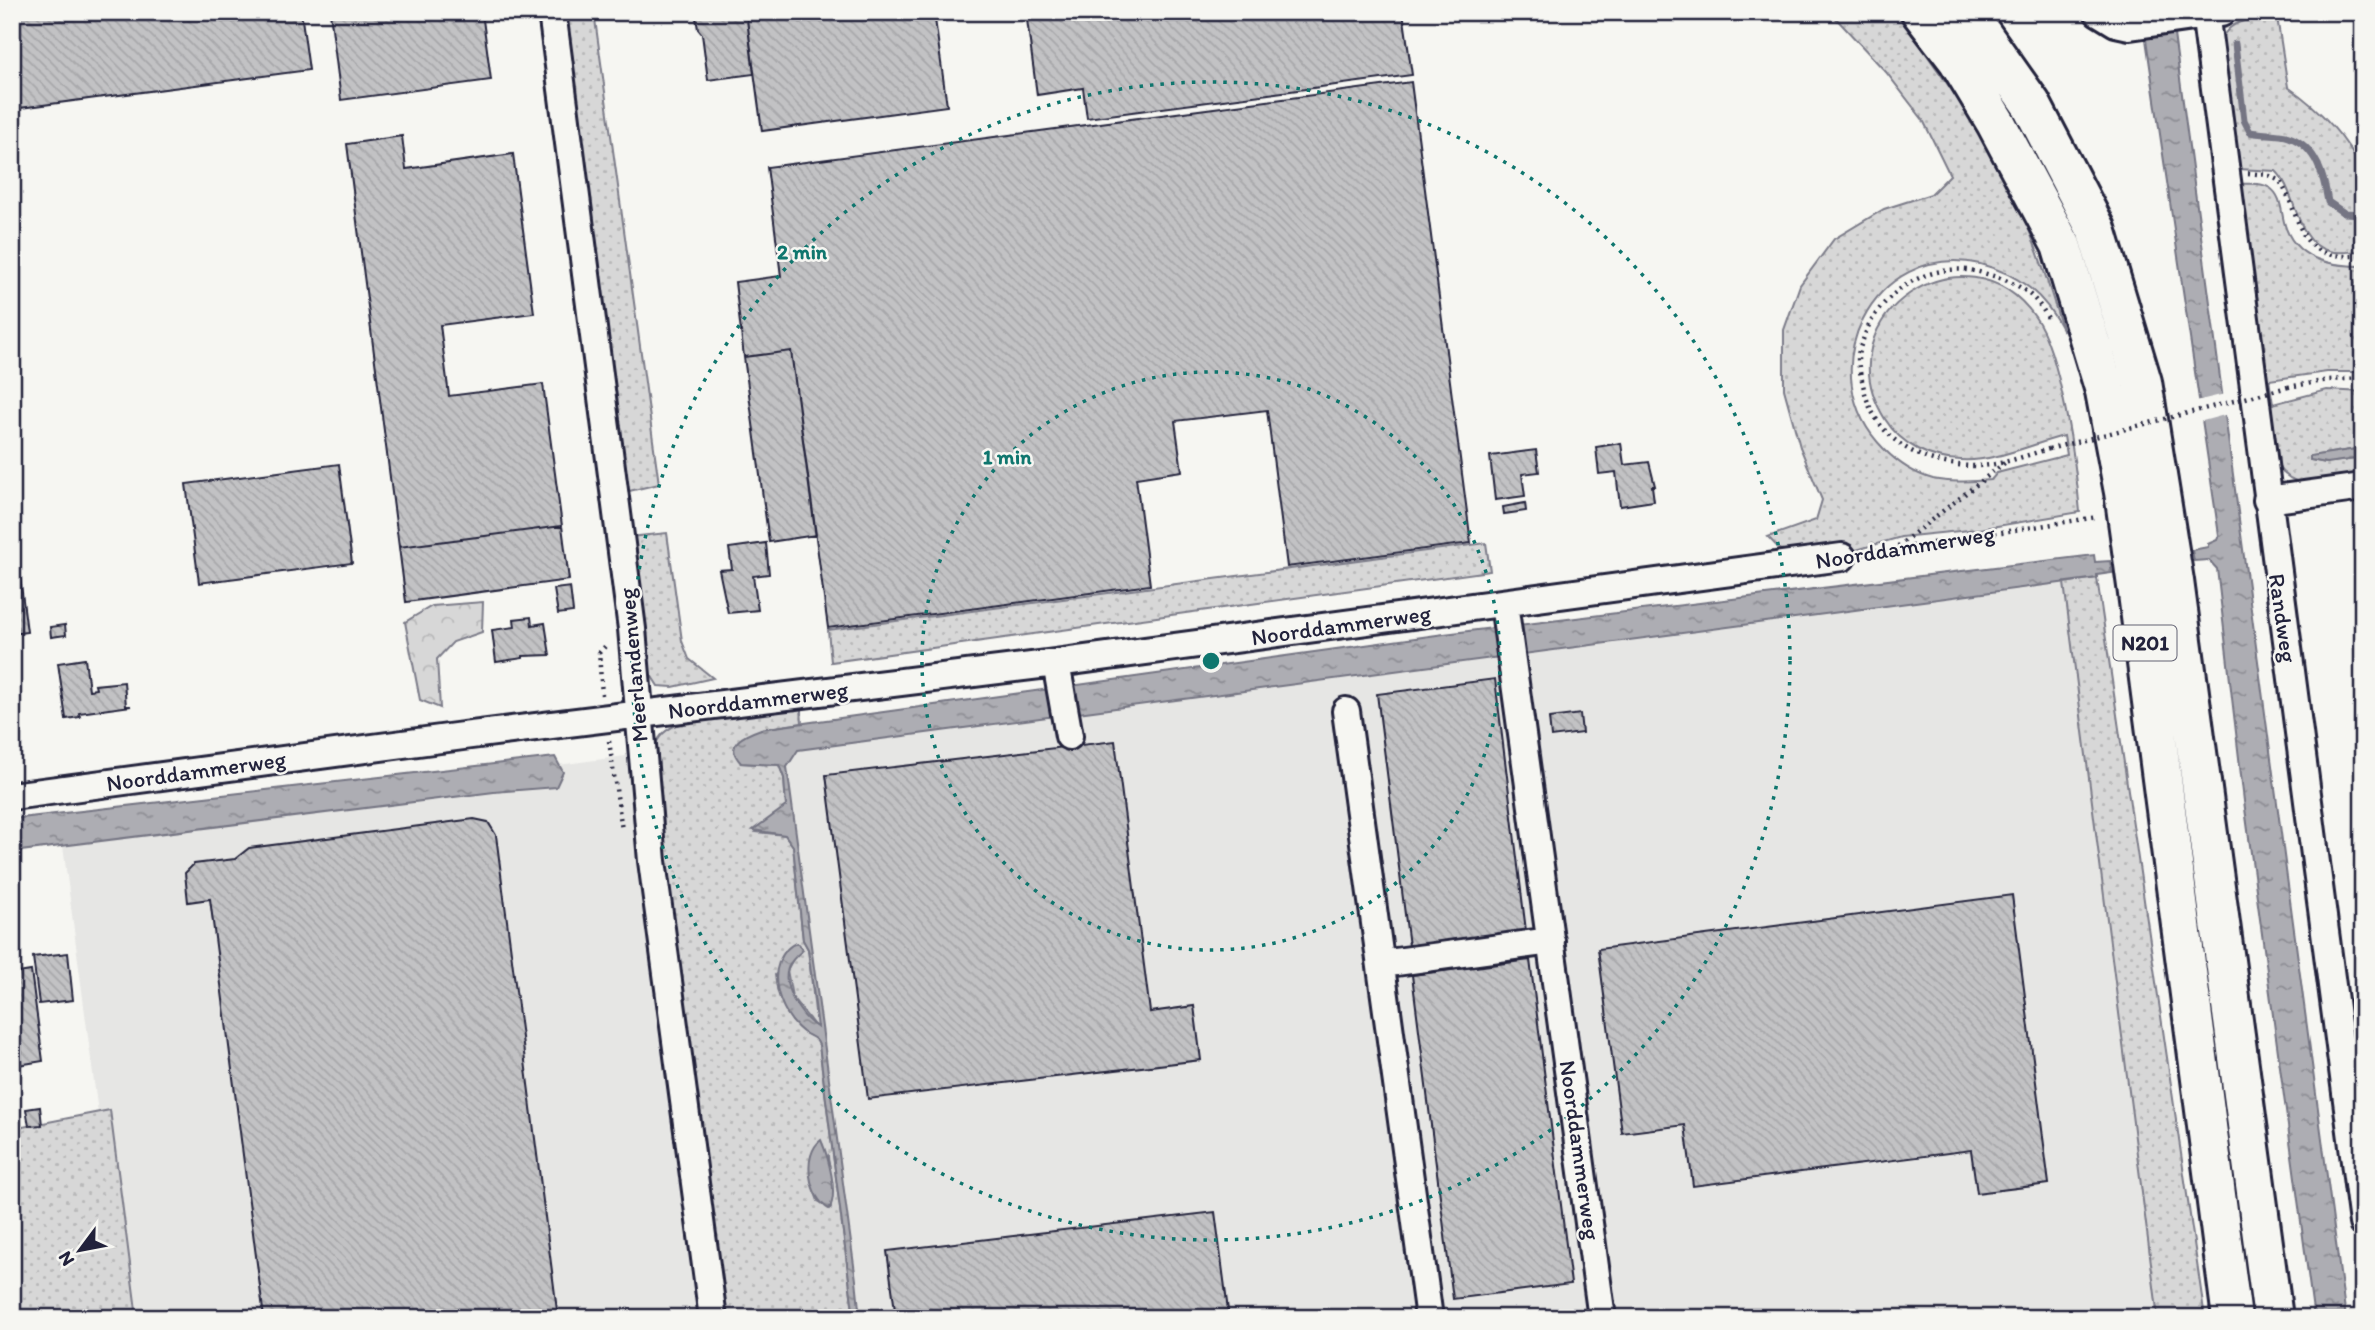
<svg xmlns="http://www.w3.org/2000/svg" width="2375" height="1330" font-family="Itim,sans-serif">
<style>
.built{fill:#e6e6e4}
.green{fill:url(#green-dots);stroke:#7c7c89;stroke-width:2;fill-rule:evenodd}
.forest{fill:url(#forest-crowns);stroke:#7c7c89;stroke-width:2}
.water{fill:url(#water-ripples);stroke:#757583;stroke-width:2}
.pier{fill:#f6f6f2}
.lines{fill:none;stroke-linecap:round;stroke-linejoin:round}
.stream{stroke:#757583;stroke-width:7}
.building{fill:url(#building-back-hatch);stroke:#22223b;stroke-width:2}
.minor-casing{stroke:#22223b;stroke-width:32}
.highway-casing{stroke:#22223b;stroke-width:44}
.path{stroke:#22223b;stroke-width:4.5;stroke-dasharray:2 5;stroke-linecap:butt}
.minor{stroke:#f6f6f2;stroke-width:26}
.highway{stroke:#f6f6f2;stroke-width:38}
.path-bridge{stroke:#22223b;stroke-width:4.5;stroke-dasharray:2 5;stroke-linecap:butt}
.ring{fill:none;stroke:#0f766e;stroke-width:3.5;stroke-dasharray:3.5 7}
.labels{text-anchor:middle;stroke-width:5;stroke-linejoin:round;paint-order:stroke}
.shield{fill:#f6f6f2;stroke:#626272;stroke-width:2}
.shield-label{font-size:21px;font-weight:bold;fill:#22223b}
.street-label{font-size:23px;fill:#22223b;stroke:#f6f6f2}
.centre{fill:#0f766e;stroke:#f6f6f2;stroke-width:3.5}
.ring-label{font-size:21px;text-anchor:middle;font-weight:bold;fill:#0f766e;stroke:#f6f6f2;stroke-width:5;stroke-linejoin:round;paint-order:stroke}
</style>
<defs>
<pattern id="green-dots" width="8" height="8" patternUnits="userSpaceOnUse" patternTransform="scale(1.75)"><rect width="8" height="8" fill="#d7d7d7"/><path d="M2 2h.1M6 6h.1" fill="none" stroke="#b8b8b9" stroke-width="1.8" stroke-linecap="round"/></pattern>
<pattern id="forest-crowns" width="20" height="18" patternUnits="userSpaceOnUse" patternTransform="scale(1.75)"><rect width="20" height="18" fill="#d7d7d7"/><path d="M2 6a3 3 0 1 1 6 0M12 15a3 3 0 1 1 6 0" fill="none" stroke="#b8b8b9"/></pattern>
<pattern id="water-ripples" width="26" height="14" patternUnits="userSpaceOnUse" patternTransform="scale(1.75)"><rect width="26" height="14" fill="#adadb3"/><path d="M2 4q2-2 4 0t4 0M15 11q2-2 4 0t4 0" fill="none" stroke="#8c8c93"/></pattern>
<pattern id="building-back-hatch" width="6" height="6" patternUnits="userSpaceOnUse" patternTransform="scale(1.75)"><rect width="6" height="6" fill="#c2c2c4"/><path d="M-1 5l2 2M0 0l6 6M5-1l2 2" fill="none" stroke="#a6a6a9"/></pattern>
</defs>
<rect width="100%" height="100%" fill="#f6f6f2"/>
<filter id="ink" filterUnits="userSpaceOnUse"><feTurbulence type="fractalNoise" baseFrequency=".0143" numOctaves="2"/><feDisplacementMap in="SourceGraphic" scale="14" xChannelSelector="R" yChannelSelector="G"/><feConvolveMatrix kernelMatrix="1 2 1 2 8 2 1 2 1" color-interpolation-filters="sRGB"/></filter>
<g filter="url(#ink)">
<!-- built -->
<path class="built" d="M 2064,565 L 2160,1318 L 125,1318 L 61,831 Z"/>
<!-- green -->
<path class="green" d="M 563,12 L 594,12 L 659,484 L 625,492 Z
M 1830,12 L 1894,12 L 1904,23 C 1943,77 1982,130 2011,190 C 2034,235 2048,283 2063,331 C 2045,295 2019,274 1980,264 C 1872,240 1808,373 1884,449 C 1897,462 1915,474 1933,479 C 1952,483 1972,481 1991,480 L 1997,473 L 2067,455 L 2064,436 C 2031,444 1995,462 1961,460 C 1931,460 1901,445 1885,419 C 1820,315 1968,221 2035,317 C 2061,353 2076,466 2080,512 L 1979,529 L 1901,537 L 1839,555 L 1785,555 L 1768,537 L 1816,520 L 1822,500 L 1800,447 L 1784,389 L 1784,330 L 1800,285 L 1834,239 L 1884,209 L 1931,194 L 1950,175 L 1923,120 L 1886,72 Z
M 2277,17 L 2288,87 C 2320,109 2345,135 2362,171 C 2367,181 2363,236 2363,251 C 2353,251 2339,254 2329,251 C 2295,243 2297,191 2276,171 L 2238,169 L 2218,47 C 2227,18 2250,19 2277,17 Z
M 2238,184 C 2247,184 2261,182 2270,188 C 2281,195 2281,210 2284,222 C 2294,260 2330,266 2363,266 L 2363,372 L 2327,372 L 2269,380 L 2273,404 L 2327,390 L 2363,392 L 2363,448 L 2310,456 L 2310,460 L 2326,463 L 2363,458 L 2363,479 C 2329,483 2290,496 2273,458 Z
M 667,533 L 682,641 L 689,659 L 713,678 L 673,687 L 658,686 L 649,672 L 630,537 Z
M 1486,543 L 1490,571 L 831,662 L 828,630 Z
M 2097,578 L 2205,1318 L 2158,1318 L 2064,583 Z
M 801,707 L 802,723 L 761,729 L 741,763 L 779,765 L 784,778 L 786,806 L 756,832 L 785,835 L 793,846 L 803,940 L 808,949 L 817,1029 L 792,997 L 787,970 L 793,959 L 775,975 C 777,995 786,1018 802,1031 C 809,1036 816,1036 819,1045 L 854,1318 L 724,1318 L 653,768 C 653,757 653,746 660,737 C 680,710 768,711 801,707 ZM 828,1156 L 831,1208 L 818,1201 L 811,1180 Z
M 110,1110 L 137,1318 L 12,1318 L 12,1129 Z"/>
<!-- forest -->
<path class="forest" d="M 483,602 L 482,632 L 453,642 L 437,659 L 440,708 L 420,700 L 405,622 L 432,606 Z"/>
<!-- water -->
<path class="water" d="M 2142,12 L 2171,12 L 2346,1318 L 2314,1318 L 2244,801 L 2217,569 L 2209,560 L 2194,561 L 2192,550 L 2208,547 L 2208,544 L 2217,540 L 2219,535 Z
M 2363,448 L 2363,458 L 2326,463 L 2310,460 L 2310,456 Z
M 2094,555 L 2095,562 L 2110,561 L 2112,573 L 2097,575 L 2097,578 L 798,750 L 787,767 L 856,1280 L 860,1318 L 854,1318 L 819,1045 C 816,1037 810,1037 803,1032 C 784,1017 770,985 779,962 C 783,953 788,945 797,943 L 803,950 C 797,955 790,961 788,968 C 781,988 802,1018 818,1028 L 808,949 L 803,940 L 793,846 L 785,835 L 753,830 L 786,806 L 784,778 L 779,765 L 741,763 C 723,744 744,735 761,729 L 1444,634 Z
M 555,757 L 563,772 L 556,787 L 494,792 L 12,852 L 12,819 Z
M 821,1140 C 828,1156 839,1194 829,1209 C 809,1198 801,1155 821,1140 Z"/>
<!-- pier -->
<path class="pier" d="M 2225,394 L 2228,414 L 2199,422 L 2196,401 Z"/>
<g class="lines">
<!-- stream -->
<path class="stream" d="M 2235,44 L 2244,120 L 2250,132 C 2262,135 2278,133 2289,137 C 2317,147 2324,177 2328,202 L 2344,213 L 2363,214"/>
</g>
<!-- building -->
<path class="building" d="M 12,12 L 301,12 L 309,70 L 12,109 Z
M 330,12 L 482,12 L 491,80 L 341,100 Z
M 695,12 L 746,12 L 754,74 L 708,80 L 702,34 L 698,29 Z
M 746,12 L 934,12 L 947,106 L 762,131 Z
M 1026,12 L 1403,12 L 1412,75 L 1087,118 L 1083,88 L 1037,95 Z
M 1411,82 L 1471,543 L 1287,567 L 1267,410 L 1175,421 L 1182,471 L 1136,478 L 1150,585 L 828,628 L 791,351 L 744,357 L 735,282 L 781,276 L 767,167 Z
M 402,136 L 406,169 L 513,154 L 534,313 L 440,325 L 449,396 L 543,384 L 562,526 L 399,547 L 347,144 Z
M 791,351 L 816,535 L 769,542 L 744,357 Z
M 1621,443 L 1624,465 L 1649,462 L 1655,486 L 1652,486 L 1654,501 L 1620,506 L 1616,472 L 1599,474 L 1596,447 Z
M 1536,450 L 1539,472 L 1522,474 L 1525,496 L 1495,500 L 1490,456 Z
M 339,464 L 352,563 L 199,583 L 186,484 Z
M 1525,503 L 1526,511 L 1504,514 L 1503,507 Z
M 562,526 L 569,580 L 406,602 L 399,547 Z
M 766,543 L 769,574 L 753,576 L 758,610 L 728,613 L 719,570 L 732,569 L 729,548 Z
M 19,569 L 27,632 L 12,634 L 12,570 Z
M 570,587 L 573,612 L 558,614 L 554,589 Z
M 531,617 L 532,625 L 545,623 L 550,655 L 523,656 L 523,658 L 496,662 L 492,630 L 515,627 L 514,619 Z
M 65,625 L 66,635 L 51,637 L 50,627 Z
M 85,659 L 89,690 L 96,689 L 95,685 L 124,682 L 126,706 L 131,706 L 79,713 L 80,717 L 66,719 L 58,663 Z
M 1495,679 L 1526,931 L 1409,946 L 1377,694 Z
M 1580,714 L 1582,733 L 1551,737 L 1549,718 Z
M 1115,741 L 1150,1012 L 1194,1006 L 1201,1060 L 868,1099 L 826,775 Z
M 474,819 L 488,822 L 496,835 L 558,1318 L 264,1318 L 210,899 L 188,902 L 185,873 L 194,864 L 235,859 L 249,848 Z
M 2012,895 L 2049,1184 L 1977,1193 L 1971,1150 L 1693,1186 L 1685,1125 L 1622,1133 L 1598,949 Z
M 68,953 L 73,1000 L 39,1004 L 33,957 Z
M 1530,960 L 1571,1284 L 1453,1299 L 1412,975 Z
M 31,971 L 43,1061 L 12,1066 L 12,974 Z
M 40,1107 L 42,1125 L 29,1126 L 26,1109 Z
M 1215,1212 L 1229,1318 L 896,1318 L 887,1251 Z"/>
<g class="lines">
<!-- minor casing -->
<g class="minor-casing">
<path id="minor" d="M 552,12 L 632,629 L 652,861 L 713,1318
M 2098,12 L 2116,23 L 2130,26 L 2221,13
M 2205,12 L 2363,1223
M 2267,500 L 2363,487
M 1504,603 L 1602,1318
M 1056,663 L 1069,736
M 1346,711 L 1429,1318
M 12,796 L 463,736 L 1056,663 L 1842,557
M 1381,964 L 1551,941"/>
</g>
<!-- highway casing -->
<g class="highway-casing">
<path id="highway" d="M 1921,12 L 1958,60 L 1996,123 L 2061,245 L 2105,391 L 2124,492 L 2137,586 L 2232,1318
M 1966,12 L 2031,104 L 2096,229 L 2142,382 L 2174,581 L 2273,1318"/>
</g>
<!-- path -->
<path class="path" d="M 2248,173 L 2268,175 L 2280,181 C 2306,225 2294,263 2363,255
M 2288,387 L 2329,380 L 2363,378
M 2049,449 C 2026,455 2000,466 1976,466 C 1922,466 1873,440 1863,384 C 1861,376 1858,366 1858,357 C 1858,351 1862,343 1864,337 C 1881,289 1934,259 1983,273 C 2014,281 2034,291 2049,320
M 1898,546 L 2007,461
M 1863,554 L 2097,517
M 602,695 L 599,653 L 608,643
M 609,741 L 622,830"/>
<!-- minor -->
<use href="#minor" class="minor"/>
<!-- highway -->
<use href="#highway" class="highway"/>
<!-- path-bridge -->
<path class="path-bridge" d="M 2049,449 L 2288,387"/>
</g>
</g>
<!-- distance rings -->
<g class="ring">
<circle cx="1211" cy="661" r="289"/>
<circle cx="1211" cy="661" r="579"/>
</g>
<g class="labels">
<!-- shield labels -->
<rect class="shield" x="2113.5" y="625.5" width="63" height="35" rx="5"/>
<g class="shield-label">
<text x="2145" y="650">N201</text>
</g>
<!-- street labels -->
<g class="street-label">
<text transform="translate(1905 547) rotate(-9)" y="8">Noorddammerweg</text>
<text transform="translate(2283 618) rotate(82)" y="8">Randweg</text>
<text transform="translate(1341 625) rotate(-8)" y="8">Noorddammerweg</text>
<text transform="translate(633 665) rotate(-95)" y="8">Meerlandenweg</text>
<text transform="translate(758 700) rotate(-7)" y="8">Noorddammerweg</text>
<text transform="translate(196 771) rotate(-8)" y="8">Noorddammerweg</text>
<text transform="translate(1580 1150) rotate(82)" y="8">Noorddammerweg</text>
</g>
</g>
<circle cx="1211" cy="661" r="10" class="centre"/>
<g class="ring-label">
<text x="802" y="259">2 min</text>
<text x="1007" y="464">1 min</text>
</g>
<!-- margin -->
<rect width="2375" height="1330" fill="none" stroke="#f6f6f2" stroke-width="42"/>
<rect x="21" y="21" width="2333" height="1288" fill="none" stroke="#22223b" stroke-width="2.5" filter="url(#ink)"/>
<!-- north arrow -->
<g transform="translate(80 1250) rotate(238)" stroke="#f6f6f2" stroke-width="5" paint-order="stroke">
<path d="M0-5L12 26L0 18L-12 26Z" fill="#22223b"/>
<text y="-10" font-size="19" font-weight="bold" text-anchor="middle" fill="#22223b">N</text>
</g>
</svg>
